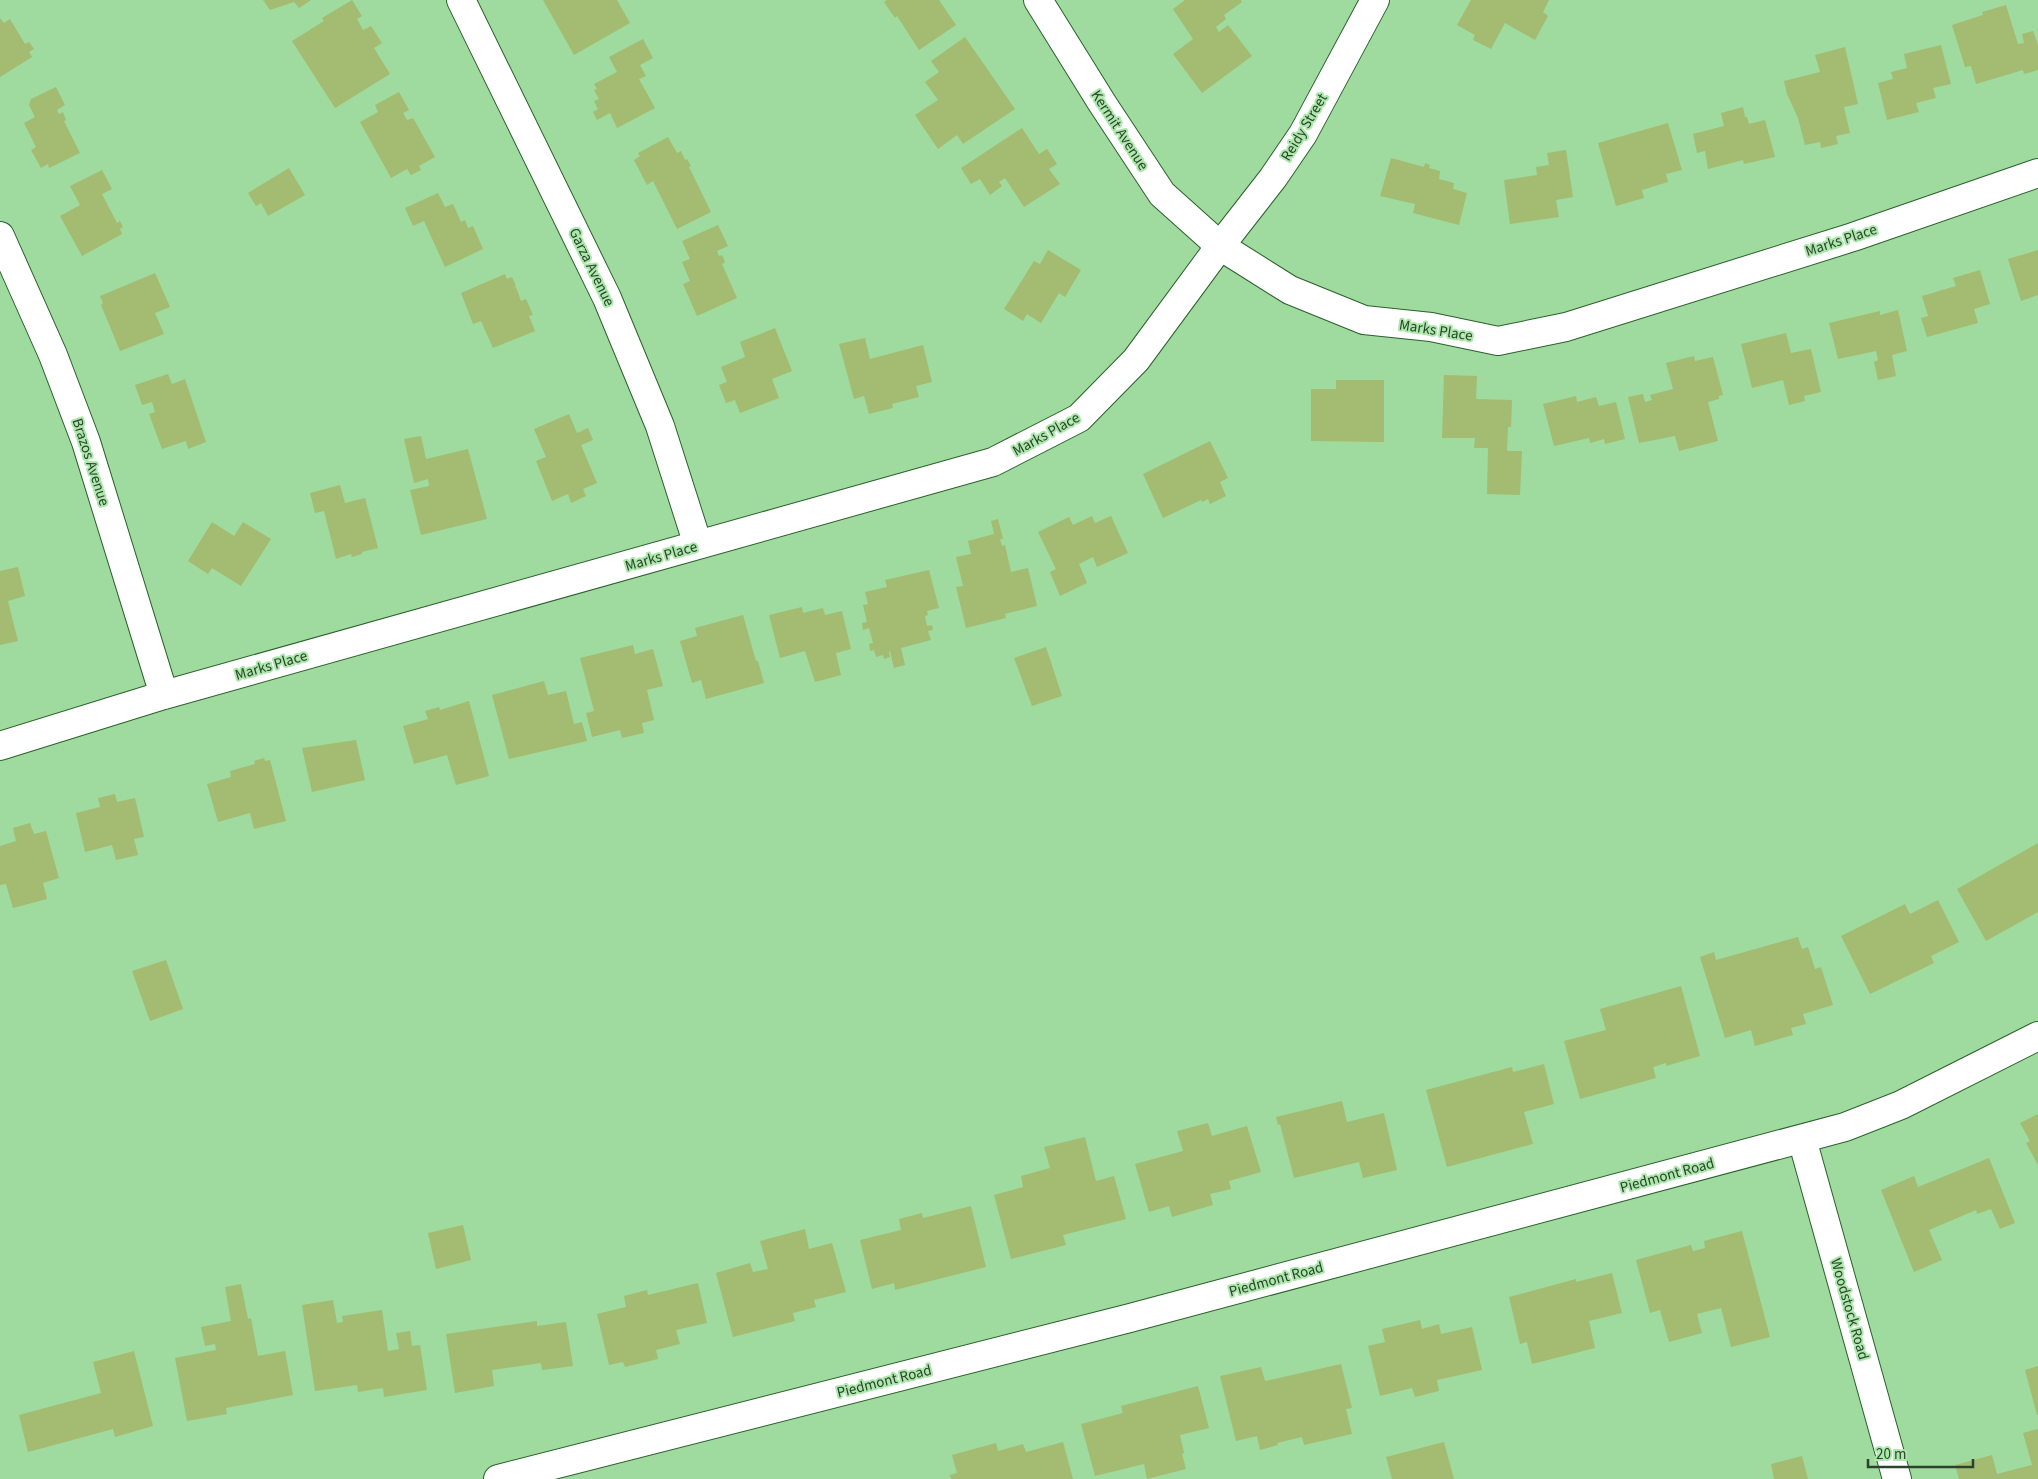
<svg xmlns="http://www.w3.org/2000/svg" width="2038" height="1479" font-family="'Source Sans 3',sans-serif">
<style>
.building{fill:#a3bc72}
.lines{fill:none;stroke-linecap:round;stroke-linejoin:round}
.minor-casing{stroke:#2a612b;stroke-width:30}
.minor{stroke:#fff;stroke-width:28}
.labels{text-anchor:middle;stroke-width:4;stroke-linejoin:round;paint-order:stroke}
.street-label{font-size:15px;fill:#2b432b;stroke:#ace8ab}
</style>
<rect width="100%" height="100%" fill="#9fda9e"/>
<!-- building -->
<path class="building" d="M 263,0 L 311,0 L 299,8 L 294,2 L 270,10 Z
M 352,0 L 362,16 L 357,19 L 363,30 L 371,26 L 382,43 L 374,48 L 390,74 L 335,108 L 292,41 L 324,21 L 322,18 Z
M 543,0 L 617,0 L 630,23 L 574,55 Z
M 887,0 L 939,0 L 956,25 L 919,50 L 897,16 L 895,18 L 884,2 Z
M 1185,0 L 1241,0 L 1242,2 L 1224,15 L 1226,19 L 1216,27 L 1219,32 L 1228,25 L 1252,56 L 1202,93 L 1173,54 L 1193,39 L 1173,9 Z
M 1471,0 L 1549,0 L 1543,12 L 1548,16 L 1535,40 L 1505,23 L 1491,49 L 1473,40 L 1475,35 L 1457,25 Z
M 2006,5 L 2018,44 L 2024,43 L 2022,34 L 2033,31 L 2038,45 L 2038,70 L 2024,74 L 2023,70 L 1976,84 L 1971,66 L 1965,67 L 1952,25 L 1983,15 L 1982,12 Z
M 0,18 L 4,23 L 10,19 L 25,44 L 29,42 L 34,49 L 29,52 L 32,57 L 0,77 Z
M 965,37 L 1015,109 L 963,144 L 957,135 L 938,149 L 915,115 L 938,100 L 925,82 L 939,72 L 931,61 Z
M 643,39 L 653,58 L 640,65 L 646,76 L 639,79 L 655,108 L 617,128 L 610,113 L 597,120 L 593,112 L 598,109 L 594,101 L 599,99 L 594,90 L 597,89 L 594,84 L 617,72 L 609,57 Z
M 1941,45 L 1951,84 L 1933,88 L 1936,98 L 1916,103 L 1919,112 L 1887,120 L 1878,83 L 1893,79 L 1891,72 L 1907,68 L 1904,54 Z
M 1845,47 L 1858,104 L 1844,107 L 1850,133 L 1836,136 L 1838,144 L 1821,148 L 1820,142 L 1805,145 L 1798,118 L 1787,94 L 1784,81 L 1820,72 L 1815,55 Z
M 56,87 L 65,105 L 57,110 L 59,114 L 63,112 L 66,120 L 64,121 L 80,153 L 49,168 L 48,164 L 41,168 L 31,150 L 36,147 L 24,123 L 35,117 L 29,105 L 31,99 Z
M 399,92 L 409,110 L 403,113 L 407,120 L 413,118 L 435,157 L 419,166 L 421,170 L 411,175 L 407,169 L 391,178 L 360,122 L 378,112 L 375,105 Z
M 1743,107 L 1745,117 L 1747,117 L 1749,124 L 1765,120 L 1775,157 L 1744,164 L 1743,160 L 1708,169 L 1705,151 L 1697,153 L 1693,134 L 1724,126 L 1721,113 Z
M 1668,123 L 1682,170 L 1666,174 L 1668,182 L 1642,190 L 1644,198 L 1616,206 L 1598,143 Z
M 1022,128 L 1039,154 L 1047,149 L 1057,164 L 1049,169 L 1060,184 L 1024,207 L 1005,178 L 999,182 L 1002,186 L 990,195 L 980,179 L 971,184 L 961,168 Z
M 668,137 L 677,153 L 681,151 L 685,160 L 687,159 L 691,166 L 689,167 L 711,212 L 677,229 L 653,181 L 647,185 L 634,160 L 640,156 L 638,153 Z
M 1566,150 L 1573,197 L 1556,200 L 1559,217 L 1510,224 L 1504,180 L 1537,175 L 1536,167 L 1549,165 L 1547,153 Z
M 1391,158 L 1424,167 L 1425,163 L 1430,165 L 1429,168 L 1440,171 L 1439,179 L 1454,183 L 1453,189 L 1467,193 L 1459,225 L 1413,213 L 1415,204 L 1380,196 Z
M 289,168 L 305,195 L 268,216 L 261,203 L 256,206 L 248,193 Z
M 102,170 L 112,189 L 102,194 L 117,223 L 120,221 L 123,227 L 120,229 L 122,234 L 82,256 L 60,216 L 80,205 L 70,186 Z
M 438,193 L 445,207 L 453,204 L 461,222 L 465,220 L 468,228 L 473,226 L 483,249 L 445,267 L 424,221 L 413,226 L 405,208 Z
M 718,225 L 728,246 L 717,251 L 719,256 L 722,255 L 725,262 L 722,264 L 737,298 L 697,316 L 683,284 L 690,281 L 682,262 L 690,259 L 682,241 Z
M 1048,250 L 1081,270 L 1065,297 L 1059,293 L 1041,323 L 1027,314 L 1023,321 L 1004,309 L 1034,261 L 1040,264 Z
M 2038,250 L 2038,295 L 2021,301 L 2008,259 Z
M 1980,270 L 1990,304 L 1974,309 L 1978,323 L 1927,337 L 1921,318 L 1928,316 L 1922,296 L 1956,286 L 1953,278 Z
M 155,273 L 170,307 L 155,313 L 164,334 L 120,351 L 101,305 L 103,303 L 100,296 Z
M 505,274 L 507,279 L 512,277 L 516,286 L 512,289 L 516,287 L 521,301 L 526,299 L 533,315 L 529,316 L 535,331 L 493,348 L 481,321 L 473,324 L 461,293 Z
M 1898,310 L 1907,351 L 1892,355 L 1896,376 L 1878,380 L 1874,362 L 1878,360 L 1876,351 L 1838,359 L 1829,323 L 1880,311 L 1880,315 Z
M 775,328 L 792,371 L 772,379 L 779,398 L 740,413 L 735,400 L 726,403 L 719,385 L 727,382 L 721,367 L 745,357 L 740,342 Z
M 1786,333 L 1791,353 L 1811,349 L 1821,392 L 1804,396 L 1805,401 L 1789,405 L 1783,380 L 1752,388 L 1741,344 Z
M 865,338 L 870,359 L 923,345 L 932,382 L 916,386 L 919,397 L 892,404 L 893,408 L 869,414 L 864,396 L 854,399 L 839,344 Z
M 1694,356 L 1695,361 L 1713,357 L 1723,395 L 1719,396 L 1719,399 L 1708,402 L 1718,441 L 1679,451 L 1675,436 L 1639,443 L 1628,397 L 1643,394 L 1645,402 L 1652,400 L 1650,395 L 1673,389 L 1666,363 Z
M 168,374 L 172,384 L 185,379 L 206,442 L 188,449 L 186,441 L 162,449 L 149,414 L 155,412 L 152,402 L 142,405 L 135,385 Z
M 1444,375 L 1477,376 L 1476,399 L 1512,400 L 1511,427 L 1508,427 L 1507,451 L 1522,451 L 1520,495 L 1487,494 L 1488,448 L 1474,448 L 1475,438 L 1442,438 Z
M 1336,380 L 1384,380 L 1384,442 L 1311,441 L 1311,389 L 1336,389 Z
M 1576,396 L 1577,402 L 1596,397 L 1599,406 L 1616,402 L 1625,439 L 1605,444 L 1604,439 L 1590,443 L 1589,438 L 1554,446 L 1543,404 Z
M 569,414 L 577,433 L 588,428 L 593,440 L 581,445 L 597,483 L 583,489 L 586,496 L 571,503 L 568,494 L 552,501 L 536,461 L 546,457 L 534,429 Z
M 421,436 L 426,459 L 468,449 L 487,519 L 421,535 L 410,490 L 429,486 L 428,479 L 414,483 L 404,439 Z
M 1210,441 L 1228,478 L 1220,482 L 1226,496 L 1210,504 L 1208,499 L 1202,502 L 1201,500 L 1163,518 L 1143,474 Z
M 340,485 L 345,503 L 365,498 L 378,548 L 362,552 L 362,554 L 352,557 L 351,554 L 336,559 L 324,511 L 315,513 L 310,493 Z
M 1092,516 L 1095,523 L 1111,516 L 1128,553 L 1097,567 L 1093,557 L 1079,564 L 1087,583 L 1060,596 L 1050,572 L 1056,569 L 1038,532 L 1069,517 L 1073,525 Z
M 998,519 L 1003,539 L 1000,539 L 1002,546 L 1005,545 L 1011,572 L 1028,568 L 1037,606 L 1005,614 L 1006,618 L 966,628 L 956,587 L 963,586 L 956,557 L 971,554 L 968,541 L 994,534 L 991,521 Z
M 212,522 L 234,536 L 243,522 L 271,539 L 241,586 L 212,568 L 208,574 L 188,561 Z
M 18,567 L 25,596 L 8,601 L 18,641 L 0,645 L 0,571 Z
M 929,570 L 939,608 L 927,611 L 928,615 L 925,616 L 927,626 L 932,625 L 933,630 L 928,631 L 931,640 L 901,648 L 905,665 L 894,668 L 890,651 L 889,652 L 890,657 L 884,659 L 883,655 L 876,657 L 874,650 L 870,651 L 869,644 L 873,643 L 869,628 L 863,630 L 862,623 L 867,622 L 863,605 L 868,604 L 865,592 L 887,587 L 885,580 Z
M 802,607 L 803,613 L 823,608 L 825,615 L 842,611 L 851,649 L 836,653 L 841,675 L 815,682 L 805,651 L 780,658 L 769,615 Z
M 743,615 L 756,661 L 758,661 L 764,683 L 706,699 L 701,680 L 692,683 L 680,641 L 697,636 L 695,628 Z
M 633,645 L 635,654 L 653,649 L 663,686 L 647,690 L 654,720 L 642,723 L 644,733 L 622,738 L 620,730 L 592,737 L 586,713 L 594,711 L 580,658 Z
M 1046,647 L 1062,696 L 1032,706 L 1014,658 Z
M 544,681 L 548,695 L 566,691 L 574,724 L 582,722 L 587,741 L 509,759 L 492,695 Z
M 469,701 L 489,776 L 456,785 L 447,755 L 414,764 L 403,726 L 428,719 L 425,711 L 439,707 L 440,710 Z
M 356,740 L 365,780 L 312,792 L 302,748 Z
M 264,758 L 265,761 L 270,760 L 286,821 L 254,829 L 250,813 L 218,822 L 207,784 L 231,777 L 230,771 L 255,764 L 254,761 Z
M 115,794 L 117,802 L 135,798 L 144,837 L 134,839 L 138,855 L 116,860 L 112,845 L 85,852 L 76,813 L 100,807 L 98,798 Z
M 30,823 L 34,834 L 46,831 L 59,878 L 43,883 L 47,899 L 13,908 L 6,884 L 0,885 L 0,846 L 16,841 L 13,828 Z
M 2038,843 L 2038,912 L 1986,941 L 1957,889 Z
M 1938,900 L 1959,942 L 1931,956 L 1934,963 L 1870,994 L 1841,936 L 1905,904 L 1910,914 Z
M 1798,937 L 1802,949 L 1808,947 L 1815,969 L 1821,967 L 1833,1005 L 1803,1014 L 1806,1024 L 1791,1028 L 1793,1035 L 1755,1046 L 1751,1030 L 1725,1038 L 1700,957 L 1714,952 L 1716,960 Z
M 166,960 L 183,1009 L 150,1021 L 132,971 Z
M 1681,986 L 1700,1056 L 1666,1066 L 1666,1063 L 1653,1067 L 1656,1078 L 1580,1099 L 1564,1041 L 1606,1030 L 1600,1009 Z
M 1544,1064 L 1554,1104 L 1524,1112 L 1533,1144 L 1447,1167 L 1426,1090 L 1512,1067 L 1513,1072 Z
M 1342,1101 L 1347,1122 L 1384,1113 L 1397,1170 L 1363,1178 L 1359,1162 L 1294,1178 L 1280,1124 L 1278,1125 L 1276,1117 Z
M 2038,1114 L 2038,1165 L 2026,1143 L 2030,1141 L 2020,1123 Z
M 1208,1123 L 1212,1136 L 1247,1126 L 1261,1172 L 1229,1181 L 1231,1189 L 1210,1194 L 1213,1205 L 1172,1217 L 1169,1206 L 1149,1212 L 1135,1164 L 1183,1151 L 1177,1131 Z
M 1085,1137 L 1096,1181 L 1114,1176 L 1126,1219 L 1063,1235 L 1066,1245 L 1011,1259 L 994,1195 L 1023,1187 L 1021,1176 L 1050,1168 L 1044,1147 Z
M 1989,1158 L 2015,1223 L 2000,1229 L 1991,1209 L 1977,1214 L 1976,1210 L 1929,1230 L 1942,1260 L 1914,1272 L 1881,1190 L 1914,1176 L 1918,1187 Z
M 971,1206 L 986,1267 L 895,1290 L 894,1283 L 872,1289 L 860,1240 L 901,1230 L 899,1219 L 922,1213 L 923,1218 Z
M 463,1225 L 471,1260 L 436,1269 L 428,1233 Z
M 805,1229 L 809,1249 L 832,1243 L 846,1292 L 814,1300 L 816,1307 L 793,1313 L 795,1321 L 733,1337 L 716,1273 L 750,1263 L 753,1272 L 768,1269 L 760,1241 Z
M 1742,1231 L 1770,1337 L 1731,1347 L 1721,1308 L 1697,1314 L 1702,1333 L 1669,1342 L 1660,1310 L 1650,1313 L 1636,1260 L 1691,1245 L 1693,1251 L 1705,1248 L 1704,1241 Z
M 1612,1273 L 1622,1313 L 1589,1321 L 1595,1348 L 1532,1364 L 1527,1342 L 1520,1344 L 1509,1297 L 1576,1279 L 1576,1282 Z
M 698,1283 L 707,1323 L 676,1330 L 680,1344 L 656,1350 L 658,1359 L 625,1367 L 623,1362 L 609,1365 L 597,1314 L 626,1307 L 624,1296 L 647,1290 L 648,1295 Z
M 241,1284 L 248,1319 L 251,1318 L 258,1356 L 285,1351 L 293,1395 L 226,1408 L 227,1414 L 187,1421 L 175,1358 L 216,1350 L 215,1344 L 205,1346 L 201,1327 L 231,1321 L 225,1287 Z
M 333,1300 L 337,1323 L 343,1322 L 342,1316 L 382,1310 L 388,1351 L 399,1349 L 396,1333 L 410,1331 L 412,1346 L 420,1345 L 427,1390 L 384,1397 L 383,1388 L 358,1392 L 357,1385 L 315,1391 L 302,1305 Z
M 1420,1320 L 1422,1329 L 1439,1324 L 1441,1334 L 1472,1327 L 1482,1370 L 1437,1380 L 1439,1391 L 1415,1397 L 1412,1388 L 1380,1396 L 1368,1346 L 1385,1342 L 1382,1329 Z
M 537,1321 L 537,1326 L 566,1322 L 573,1366 L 542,1370 L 541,1363 L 492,1370 L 494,1386 L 455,1393 L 446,1334 Z
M 134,1351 L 153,1426 L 115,1437 L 113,1429 L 28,1452 L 19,1415 L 101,1393 L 93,1362 Z
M 1341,1364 L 1352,1408 L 1346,1409 L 1352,1434 L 1304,1445 L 1302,1437 L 1277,1443 L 1278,1445 L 1260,1450 L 1257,1436 L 1236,1441 L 1220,1376 L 1261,1367 L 1265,1381 Z
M 2038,1366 L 2038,1415 L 2037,1415 L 2025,1370 Z
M 1198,1386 L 1209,1428 L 1180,1435 L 1184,1453 L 1182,1454 L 1186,1469 L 1147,1479 L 1144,1464 L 1095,1476 L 1081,1424 L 1123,1413 L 1121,1406 Z
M 2038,1429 L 2038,1479 L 1959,1479 L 1955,1465 L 1992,1455 L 1997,1474 L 2032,1465 L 2023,1433 Z
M 1063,1442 L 1073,1479 L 951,1479 L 950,1475 L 957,1473 L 952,1455 L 996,1443 L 998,1451 L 1023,1444 L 1026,1452 Z
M 1444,1442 L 1454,1479 L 1392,1479 L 1386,1457 Z
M 1802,1456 L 1808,1479 L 1774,1479 L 1771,1464 Z"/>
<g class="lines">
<!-- minor casing -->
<g class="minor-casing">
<path id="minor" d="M 461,0 L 607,298 L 660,426 L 698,545
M 1038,0 L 1102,103 L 1162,194 L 1220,246 L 1290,290 L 1364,320 L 1431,327 L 1498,341 L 1566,327 L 1853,237 L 2038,173
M 0,236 L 53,355 L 86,442 L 164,695
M 0,746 L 164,695 L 993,462 L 1079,418 L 1136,360 L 1220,246 L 1273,178 L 1303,134 L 1375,0
M 1802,1139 L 1897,1479
M 498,1479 L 1130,1318 L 1845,1127 L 1901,1105 L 2038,1036"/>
</g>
<!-- minor -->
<use href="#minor" class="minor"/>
</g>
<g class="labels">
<!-- street labels -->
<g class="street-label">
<text transform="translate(1304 127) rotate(-59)" y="5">Reidy Street</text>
<text transform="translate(1120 130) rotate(57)" y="5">Kermit Avenue</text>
<text transform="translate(1841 240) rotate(-18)" y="5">Marks Place</text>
<text transform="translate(592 267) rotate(64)" y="5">Garza Avenue</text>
<text transform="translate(1436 330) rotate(9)" y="5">Marks Place</text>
<text transform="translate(1046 434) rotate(-29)" y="5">Marks Place</text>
<text transform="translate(91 462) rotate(72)" y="5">Brazos Avenue</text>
<text transform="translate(661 556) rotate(-16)" y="5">Marks Place</text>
<text transform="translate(271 665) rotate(-16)" y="5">Marks Place</text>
<text transform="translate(1667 1175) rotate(-15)" y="5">Piedmont Road</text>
<text transform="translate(1276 1279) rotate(-15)" y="5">Piedmont Road</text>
<text transform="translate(1850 1309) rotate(74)" y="5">Woodstock Road</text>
<text transform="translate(884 1381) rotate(-14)" y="5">Piedmont Road</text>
</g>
</g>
<!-- scale -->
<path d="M1868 1459v8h105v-8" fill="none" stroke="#2b432b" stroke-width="2.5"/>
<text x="1876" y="1459" font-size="15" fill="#2b432b" stroke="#ace8ab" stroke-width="4" paint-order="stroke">20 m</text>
</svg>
